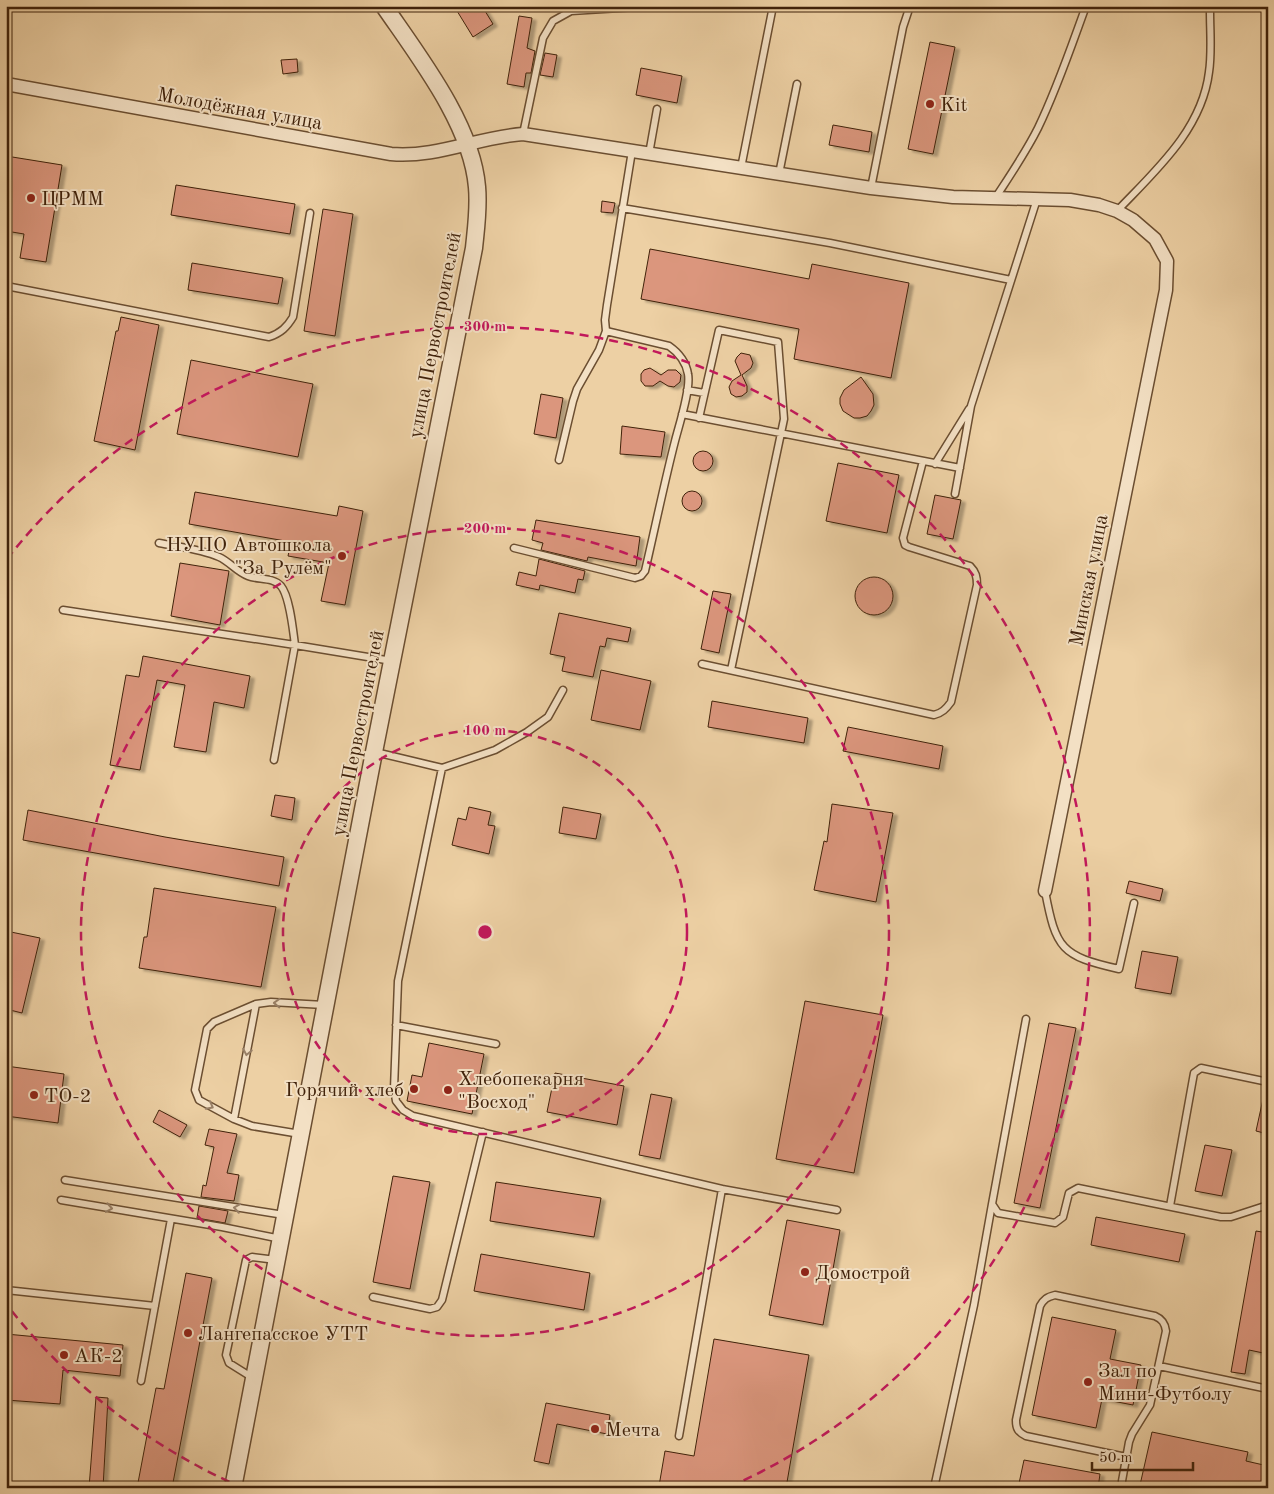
<svg xmlns="http://www.w3.org/2000/svg" width="1274" height="1494" font-family="'Old Standard TT',serif">
<style>
.building{fill:#db967d;stroke:#40220b;filter:url(#shadow)}
.lines{fill:none;stroke-linecap:round;stroke-linejoin:round}
.service-casing{stroke:#6b4e31;stroke-width:9}
.minor-casing{stroke:#6b4e31;stroke-width:15}
.tertiary-casing{stroke:#6b4e31;stroke-width:19}
.service{stroke:#f3e0c4;stroke-width:6}
.minor{stroke:#f3e0c4;stroke-width:12}
.tertiary{stroke:#f3e0c4;stroke-width:16}
.oneway{stroke:#9a8168}
.ring{fill:none;stroke:#c2185b;stroke-width:2.5;stroke-dasharray:9 6}
.poi-dot{fill:#8f2418;stroke:#f3e0c4;stroke-width:2}
.labels{text-anchor:middle;stroke-width:4;stroke-linejoin:round;paint-order:stroke}
.poi-label{font-size:20px;fill:#40220b;stroke:#f3e0c4;text-anchor:start}
.street-label{font-size:20px;fill:#40220b;stroke:#f3e0c4}
.centre{fill:#c2185b;stroke:#f3e0c4;stroke-width:2.5}
.ring-label{font-size:15px;text-anchor:middle;font-weight:bold;fill:#c2185b;stroke:#f3e0c4;stroke-width:4;stroke-linejoin:round;paint-order:stroke}
</style>
<defs>
<filter id="shadow"><feDropShadow dx="4.5" dy="2.5" stdDeviation="1" flood-color="#0004"/></filter>
</defs>
<rect width="100%" height="100%" fill="#edd0a4"/>
<filter id="stains"><feTurbulence type="fractalNoise" baseFrequency=".004" numOctaves="4"/><feColorMatrix values="0 0 0 0 .2 0 0 0 0 .09 0 0 0 0 .02 0 0 0 .5 -.17"/></filter>
<radialGradient id="worn" r=".72"><stop offset=".6" stop-color="#630" stop-opacity="0"/><stop offset="1" stop-color="#630" stop-opacity=".3"/></radialGradient>
<!-- building -->
<path class="building" d="M 454,6 L 482,6 L 493,24 L 473,37 Z
M 519,16 L 532,18 L 527,48 L 535,51 L 531,73 L 526,73 L 524,87 L 507,84 Z
M 930,42 L 955,47 L 933,154 L 908,149 Z
M 545,53 L 557,55 L 553,77 L 540,75 Z
M 297,59 L 298,72 L 283,74 L 281,60 Z
M 641,68 L 682,76 L 677,103 L 636,95 Z
M 833,125 L 872,132 L 869,152 L 829,145 Z
M 6,156 L 62,165 L 46,262 L 20,258 L 24,234 L 6,231 Z
M 176,185 L 295,204 L 290,234 L 171,215 Z
M 602,201 L 615,203 L 613,213 L 601,212 Z
M 323,209 L 353,214 L 335,336 L 304,331 Z
M 650,249 L 809,279 L 812,264 L 909,283 L 891,378 L 794,359 L 799,329 L 641,299 Z
M 192,263 L 283,278 L 278,304 L 188,290 Z
M 121,317 L 159,325 L 135,450 L 94,441 L 116,331 L 118,331 Z
M 741,353 L 750,355 L 753,363 L 751,368 L 742,375 L 747,386 L 747,392 L 742,396 L 736,397 L 731,394 L 729,387 L 732,381 L 741,375 L 735,361 L 737,357 Z
M 191,360 L 313,384 L 298,457 L 177,434 Z
M 650,368 L 661,375 L 668,370 L 676,370 L 681,375 L 680,382 L 674,387 L 668,386 L 660,381 L 653,386 L 645,386 L 641,381 L 641,374 L 644,370 Z
M 861,377 L 873,394 L 874,405 L 871,411 L 867,416 L 860,418 L 854,418 L 843,411 L 840,404 L 840,398 L 844,390 Z
M 541,394 L 563,398 L 556,438 L 534,434 Z
M 622,426 L 665,432 L 661,457 L 620,454 Z
M693 461a10 10 0 1 1 20 0a10 10 0 1 1-20 0Z
M 838,463 L 899,475 L 887,533 L 826,521 Z
M682 501a10 10 0 1 1 20 0a10 10 0 1 1-20 0Z
M 195,492 L 337,516 L 339,506 L 363,511 L 345,605 L 321,601 L 329,563 L 288,556 L 291,542 L 189,524 Z
M 935,495 L 961,500 L 953,539 L 927,534 Z
M 536,520 L 640,537 L 636,566 L 588,557 L 587,561 L 541,550 L 543,543 L 532,540 Z
M 539,559 L 585,571 L 583,580 L 578,579 L 575,593 L 540,585 L 539,590 L 516,585 L 519,572 L 536,576 Z
M 180,563 L 229,571 L 220,625 L 171,616 Z
M855 596a19 19 0 1 1 38 0a19 19 0 1 1-38 0Z
M 713,591 L 731,594 L 719,653 L 701,649 Z
M 559,613 L 631,628 L 628,642 L 607,638 L 605,647 L 600,646 L 593,677 L 562,671 L 565,657 L 550,654 Z
M 143,656 L 250,676 L 244,708 L 214,702 L 206,752 L 174,747 L 185,685 L 157,680 L 140,770 L 110,765 L 126,675 L 139,677 Z
M 601,670 L 651,681 L 640,730 L 591,720 Z
M 712,701 L 808,718 L 804,743 L 708,727 Z
M 848,727 L 943,746 L 939,769 L 843,751 Z
M 275,795 L 295,798 L 292,820 L 271,816 Z
M 832,804 L 893,813 L 876,902 L 814,890 L 824,841 L 827,842 Z
M 469,807 L 491,812 L 488,825 L 495,826 L 489,854 L 452,845 L 458,818 L 466,820 Z
M 563,807 L 601,814 L 596,839 L 559,833 Z
M 28,810 L 165,837 L 284,857 L 279,886 L 23,840 Z
M 1129,881 L 1163,889 L 1160,901 L 1126,893 Z
M 154,888 L 276,907 L 261,987 L 139,968 L 144,937 L 147,937 Z
M 6,931 L 40,938 L 22,1013 L 6,1009 Z
M 1142,951 L 1178,957 L 1171,994 L 1135,988 Z
M 805,1001 L 883,1015 L 854,1173 L 776,1159 Z
M 1049,1023 L 1076,1028 L 1040,1208 L 1014,1203 Z
M 429,1043 L 484,1054 L 472,1114 L 407,1101 L 412,1075 L 422,1077 Z
M 6,1066 L 64,1074 L 58,1123 L 6,1116 Z
M 555,1073 L 624,1086 L 617,1125 L 547,1112 Z
M 651,1094 L 672,1098 L 660,1159 L 639,1155 Z
M 1263,1099 L 1268,1099 L 1268,1134 L 1256,1131 Z
M 159,1110 L 187,1125 L 180,1137 L 153,1122 Z
M 209,1129 L 237,1134 L 227,1173 L 239,1175 L 234,1201 L 201,1197 L 203,1185 L 206,1186 L 214,1147 L 205,1145 Z
M 1205,1145 L 1232,1150 L 1222,1196 L 1195,1191 Z
M 393,1176 L 430,1182 L 410,1289 L 373,1282 Z
M 496,1182 L 601,1198 L 594,1237 L 490,1221 Z
M 199,1206 L 228,1211 L 225,1223 L 197,1218 Z
M 1096,1217 L 1185,1234 L 1179,1262 L 1091,1245 Z
M 787,1220 L 840,1230 L 823,1325 L 769,1315 Z
M 1256,1231 L 1268,1233 L 1268,1354 L 1249,1350 L 1245,1374 L 1231,1372 Z
M 481,1254 L 590,1273 L 584,1310 L 474,1291 Z
M 186,1273 L 212,1278 L 172,1488 L 137,1488 L 156,1388 L 164,1389 Z
M 1052,1317 L 1116,1330 L 1110,1359 L 1141,1365 L 1133,1405 L 1102,1399 L 1096,1428 L 1032,1415 Z
M 6,1334 L 123,1345 L 120,1376 L 63,1370 L 60,1404 L 6,1400 Z
M 714,1339 L 809,1355 L 786,1488 L 705,1488 L 676,1483 L 675,1488 L 659,1486 L 665,1451 L 694,1456 Z
M 96,1397 L 108,1398 L 103,1488 L 89,1488 Z
M 546,1403 L 610,1415 L 607,1434 L 557,1424 L 549,1464 L 534,1461 Z
M 1152,1432 L 1248,1452 L 1246,1461 L 1268,1466 L 1268,1488 L 1154,1488 L 1140,1485 Z
M 1024,1460 L 1100,1474 L 1098,1488 L 1018,1488 Z"/>
<g class="lines">
<!-- service casing -->
<g class="service-casing">
<path id="service" d="M 523,134 L 543,38 L 553,21 L 571,11 L 653,6
M 649,154 L 657,109
M 741,168 L 773,6
M 779,174 L 797,84
M 871,188 L 903,27 L 910,6
M 996,197 C 1011,174 1026,152 1038,128 C 1057,89 1071,47 1086,6
M 622,208 L 830,243 L 1011,280
M 1117,211 C 1155,171 1202,130 1209,72 C 1212,53 1210,31 1210,11 L 1212,6
M 6,286 L 269,337 C 281,333 287,327 293,317 L 310,213
M 687,390 L 704,393
M 682,414 L 960,468
M 699,418 L 719,330 L 778,342 L 784,419 L 731,670
M 559,460 L 573,401 L 577,389 L 599,350 L 606,331 L 605,320 L 607,305 L 632,151
M 935,464 L 969,409
M 955,494 L 971,406 L 1037,199
M 159,543 C 179,547 201,549 219,557 C 230,562 237,572 248,576 C 258,580 273,577 281,586 C 290,597 293,631 295,645 L 392,661
M 514,548 L 635,578 L 641,576 L 645,571 C 655,528 664,484 675,441 C 679,425 691,389 688,374 C 686,362 679,353 669,346 L 606,331
M 63,610 L 295,645 L 274,760
M 702,664 L 934,715 C 942,713 946,709 951,702 L 977,585 C 977,577 976,572 970,566 L 909,547 L 905,545 L 903,538 L 923,461
M 375,752 L 442,768 L 495,750 L 527,732 L 548,717 L 563,690
M 442,768 L 398,981 L 394,1089 L 396,1101 L 403,1110 L 413,1116 L 722,1189 L 679,1436
M 1045,891 C 1056,949 1061,956 1119,969 L 1134,903
M 1026,1019 L 992,1204 L 998,1213 L 1055,1223 L 1063,1217 L 1069,1193 L 1078,1188 L 1221,1217 L 1231,1217 L 1268,1205
M 396,1025 L 496,1044
M 234,1119 L 256,1004
M 300,1134 L 252,1126 L 234,1119 L 199,1100 L 195,1090 L 207,1029 L 214,1022 L 256,1004 L 271,1002 L 324,1005
M 65,1180 L 284,1215
M 722,1189 L 837,1210
M 61,1200 L 222,1227 L 281,1239
M 1170,1206 L 1194,1073 L 1201,1068 L 1268,1082
M 6,1290 L 155,1306
M 373,1297 L 430,1309 L 437,1307 L 442,1300 L 483,1132
M 1159,1366 L 1268,1389
M 253,1378 L 229,1363 L 226,1355 L 246,1260 L 252,1257 L 276,1260
M 141,1381 L 171,1219
M 934,1488 L 974,1305 L 992,1204
M 1122,1488 L 1122,1481 L 1129,1442 L 1132,1434 L 1150,1405 L 1166,1331 C 1165,1323 1162,1319 1155,1316 L 1055,1295 C 1047,1297 1044,1299 1040,1306 L 1016,1420 C 1016,1429 1018,1432 1026,1436 L 1126,1457"/>
</g>
<!-- minor casing -->
<g class="minor-casing">
<path id="minor" d="M 6,84 L 391,154 C 437,158 478,137 523,134 L 871,188 L 953,197 L 1070,200 L 1099,205 L 1117,211 L 1133,220 L 1155,239 L 1167,261 L 1166,290 L 1045,891"/>
</g>
<!-- tertiary casing -->
<g class="tertiary-casing">
<path id="tertiary" d="M 233,1488 L 374,752 L 474,248 C 476,228 479,208 477,187 C 472,125 419,57 384,6"/>
</g>
<!-- service -->
<use href="#service" class="service"/>
<!-- minor -->
<use href="#minor" class="minor"/>
<!-- tertiary -->
<use href="#tertiary" class="tertiary"/>
</g>
<!-- one-way arrows -->
<defs><path id="oneway-chevron" d="M-2-3.5L2.5 0L-2 3.5" fill="none" stroke-width="1.6" stroke-linecap="round" stroke-linejoin="round" transform="scale(1.25)"/></defs>
<g class="oneway">
<use href="#oneway-chevron" transform="translate(277 1003) rotate(-178)"/>
<use href="#oneway-chevron" transform="translate(247 1052) rotate(101)"/>
<use href="#oneway-chevron" transform="translate(210 1106) rotate(28)"/>
<use href="#oneway-chevron" transform="translate(109 1208) rotate(10)"/>
<use href="#oneway-chevron" transform="translate(237 1208) rotate(-171)"/>
</g>
<!-- distance rings -->
<g class="ring">
<circle cx="485" cy="932" r="202"/>
<circle cx="485" cy="932" r="404"/>
<path d="M243 1488A606 606 0 0 1 7 1305M7 559A606 606 0 1 1 727 1488"/>
</g>
<!-- markers -->
<g class="poi-dot">
<circle cx="930" cy="104" r="5"/>
<circle cx="31" cy="198" r="5"/>
<circle cx="342" cy="556" r="5"/>
<circle cx="414" cy="1089" r="5"/>
<circle cx="448" cy="1090" r="5"/>
<circle cx="34" cy="1095" r="5"/>
<circle cx="805" cy="1272" r="5"/>
<circle cx="188" cy="1333" r="5"/>
<circle cx="64" cy="1355" r="5"/>
<circle cx="1088" cy="1382" r="5"/>
<circle cx="595" cy="1429" r="5"/>
</g>
<g class="labels">
<!-- poi labels -->
<g class="poi-label">
<text x="940" y="111">Kit</text>
<text x="41" y="205">ЦРММ</text>
<text x="332" y="551" text-anchor="end">НУПО Автошкола<tspan x="332" dy="23">"За Рулём"</tspan></text>
<text x="458" y="1085">Хлебопекарня<tspan x="458" dy="23">"Восход"</tspan></text>
<text x="404" y="1096" text-anchor="end">Горячий хлеб</text>
<text x="44" y="1102">ТО-2</text>
<text x="815" y="1279">Домострой</text>
<text x="198" y="1340">Лангепасское УТТ</text>
<text x="74" y="1362">АК-2</text>
<text x="1098" y="1377">Зал по<tspan x="1098" dy="23">Мини-Футболу</tspan></text>
<text x="605" y="1436">Мечта</text>
</g>
<!-- street labels -->
<g class="street-label">
<text transform="translate(240 108) rotate(10)" y="7">Молодёжная улица</text>
<text transform="translate(434 335) rotate(-79)" y="7">улица Первостроителей</text>
<text transform="translate(1088 580) rotate(-79)" y="7">Минская улица</text>
<text transform="translate(357 733) rotate(-79)" y="7">улица Первостроителей</text>
</g>
</g>
<circle cx="485" cy="932" r="8" class="centre"/>
<g class="ring-label">
<text x="485" y="331">300 m</text>
<text x="485" y="533">200 m</text>
<text x="485" y="735">100 m</text>
</g>
<!-- margin -->
<rect width="1274" height="1494" fill="none" stroke="#edd0a4" stroke-width="25"/>
<rect x="8" y="8" width="1259" height="1479" fill="none" stroke="#40220b" stroke-width="2.5"/>
<rect x="12" y="12" width="1249" height="1469" fill="none" stroke="#40220b"/>
<!-- scale -->
<path d="M1092 1462v8h101v-8" fill="none" stroke="#40220b" stroke-width="2.5"/>
<text x="1099" y="1462" font-size="15" fill="#40220b" stroke="#f3e0c4" stroke-width="4" paint-order="stroke">50 m</text>
<rect width="100%" height="100%" filter="url(#stains)"/>
<rect width="100%" height="100%" fill="url(#worn)"/>
</svg>
